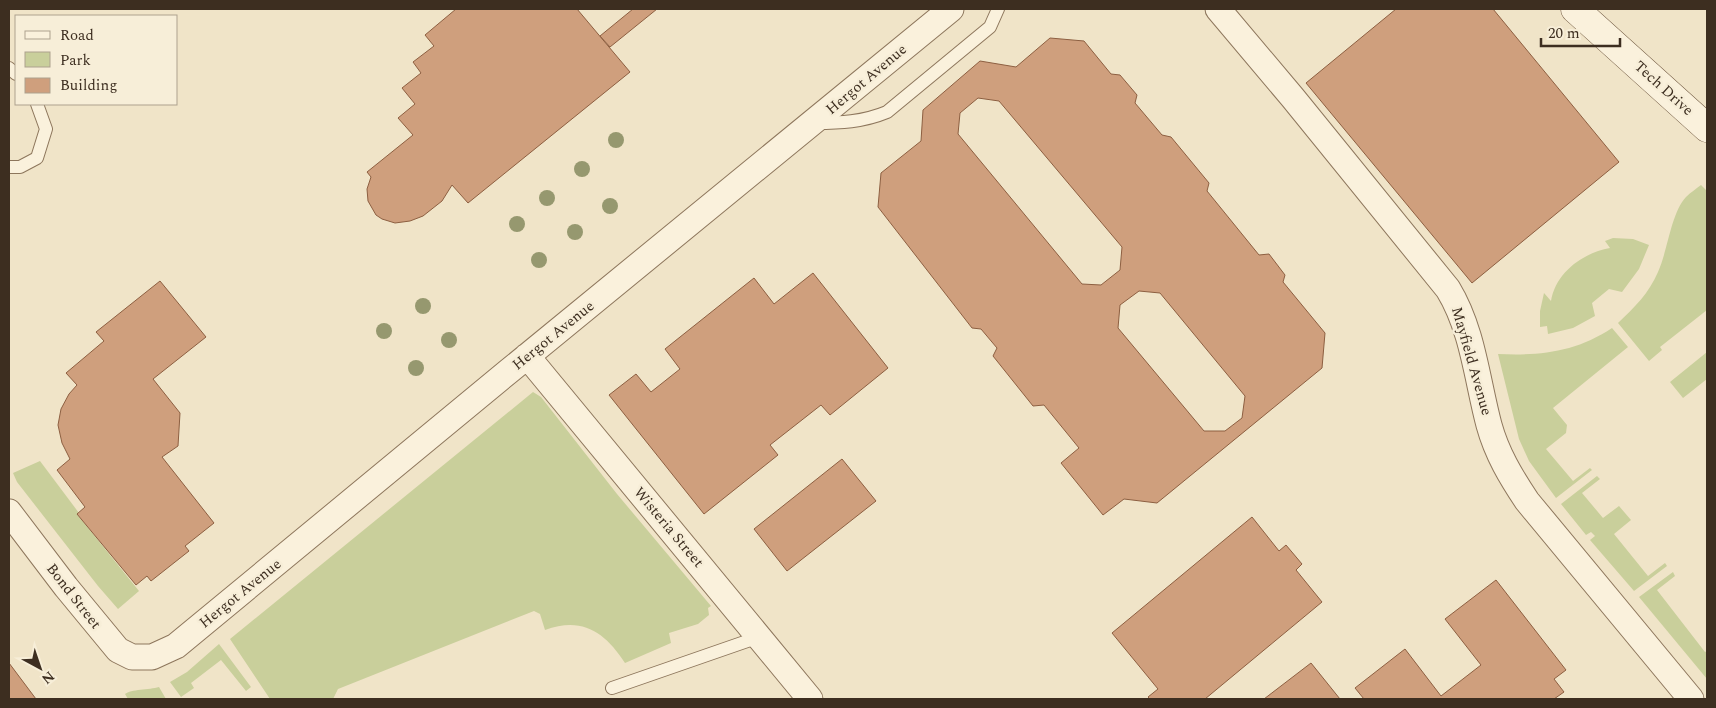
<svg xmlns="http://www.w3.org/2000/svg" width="1716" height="708" font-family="Spectral,serif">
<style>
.green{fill:#c9cf9b}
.building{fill:#cf9f7d;stroke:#8d5f41;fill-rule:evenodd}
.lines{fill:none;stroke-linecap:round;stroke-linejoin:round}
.service-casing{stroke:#8d765c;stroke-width:14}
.minor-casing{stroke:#8d765c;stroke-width:27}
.secondary-casing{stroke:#6f573f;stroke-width:29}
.service{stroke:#faf1dc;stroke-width:12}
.minor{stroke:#faf1dc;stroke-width:25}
.secondary{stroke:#faf1dc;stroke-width:28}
.tree{fill:#96986f}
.labels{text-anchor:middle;stroke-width:5;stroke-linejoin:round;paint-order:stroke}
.street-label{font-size:15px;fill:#3d2e20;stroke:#f7eed8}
</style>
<rect width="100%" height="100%" fill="#f0e4c8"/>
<!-- green -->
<path class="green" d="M 1701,185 L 1707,191 L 1707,310 L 1660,347 L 1662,350 L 1649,361 L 1618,323 C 1635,307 1649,293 1658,272 C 1668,250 1671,213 1686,197 C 1691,192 1696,189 1701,185 Z
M 1613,238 L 1633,239 L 1649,245 L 1639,269 L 1622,292 L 1609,289 L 1592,303 L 1595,316 L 1573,328 L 1548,334 L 1547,326 L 1540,327 L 1540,311 L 1544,293 L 1551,301 C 1556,272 1583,253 1610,248 L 1605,241 Z
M 1612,328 L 1628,347 L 1553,408 L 1567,425 L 1566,433 L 1546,449 L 1573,481 L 1590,468 L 1592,470 L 1556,498 L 1529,461 L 1519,439 L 1498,354 C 1540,356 1576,352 1612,328 Z
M 1707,352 L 1707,379 L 1683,398 L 1670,382 Z
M 533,392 L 541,397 L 617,494 L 711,606 L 708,608 L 709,615 L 698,624 L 669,633 L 671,643 L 625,663 C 605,632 582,616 545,630 L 540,614 L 534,611 L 338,689 L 333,699 L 270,699 L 230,639 Z
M 40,461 L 79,513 L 77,514 L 139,591 L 118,609 L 98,586 L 17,482 L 13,473 Z
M 1597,476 L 1600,479 L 1582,493 L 1603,518 L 1619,506 L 1631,520 L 1614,534 L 1648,576 L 1665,563 L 1667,566 L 1634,591 L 1590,540 L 1595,536 L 1591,532 L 1586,535 L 1561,504 Z
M 1673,572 L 1675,576 L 1657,590 L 1705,652 L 1707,651 L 1707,679 L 1639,597 Z
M 219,644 L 251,687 L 246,691 L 221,660 L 191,683 L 194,688 L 181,697 L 170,682 L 187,672 Z
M 159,687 L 166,699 L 128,699 L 125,694 C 131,689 149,690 159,687 Z"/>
<!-- building -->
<path class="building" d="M 456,9 L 577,9 L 630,72 L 468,203 L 452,185 L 442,201 L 423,216 L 410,221 L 395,223 L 382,219 L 376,215 L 368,201 L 367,189 L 371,177 L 367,172 L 413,135 L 398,118 L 415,104 L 402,88 L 421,73 L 413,62 L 434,46 L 425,35 Z
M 633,9 L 657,9 L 610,47 L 600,36 Z
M 1396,9 L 1493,9 L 1619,162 L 1472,283 L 1306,83 Z
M 1050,38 L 1084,41 L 1111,74 L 1120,75 L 1137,95 L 1135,103 L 1162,135 L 1171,137 L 1209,183 L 1207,191 L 1259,255 L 1269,254 L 1285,275 L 1283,282 L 1325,333 L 1322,368 L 1157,503 L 1124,499 L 1103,515 L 1061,463 L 1079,448 L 1044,405 L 1033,406 L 993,356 L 997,348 L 981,329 L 972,328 L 878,207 L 881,173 L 921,141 L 923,110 L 980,61 L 1016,67 ZM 978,98 L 999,101 L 1122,247 L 1120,270 L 1101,285 L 1082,284 L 958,134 L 960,113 ZM 1139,291 L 1160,293 L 1245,396 L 1242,418 L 1225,431 L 1204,431 L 1118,328 L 1120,305 Z
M 813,273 L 888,368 L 830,415 L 821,405 L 770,445 L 778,455 L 704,514 L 609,395 L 636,374 L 651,392 L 680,369 L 665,349 L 754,278 L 774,304 Z
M 160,281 L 206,337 L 153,379 L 180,413 L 178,446 L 162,457 L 214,523 L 185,546 L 189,551 L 151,581 L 147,576 L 136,585 L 77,514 L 85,507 L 57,470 L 70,459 L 62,443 L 58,425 L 61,409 L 69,394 L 77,385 L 66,373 L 104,341 L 96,332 Z
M 842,459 L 876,501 L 787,571 L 754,529 Z
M 1252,517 L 1279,551 L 1286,545 L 1302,564 L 1296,570 L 1322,602 L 1205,699 L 1150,699 L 1148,697 L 1158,689 L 1112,633 Z
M 1496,580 L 1566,670 L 1554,679 L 1564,692 L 1554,699 L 1364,699 L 1355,688 L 1405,649 L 1441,696 L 1481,665 L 1445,619 Z
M 9,663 L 36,699 L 9,699 Z
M 1311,663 L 1340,699 L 1264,699 Z"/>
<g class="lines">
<!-- service casing -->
<g class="service-casing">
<path id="service" d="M 9,68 L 16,74
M 815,123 C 840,123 863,122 887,112 L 990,27 L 998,9
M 9,167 L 20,167 L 37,158 L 46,129 L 37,104
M 612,688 L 759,637"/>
</g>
<!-- minor casing -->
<g class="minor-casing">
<path id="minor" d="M 1218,9 L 1293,98 L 1448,289 C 1473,330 1477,380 1489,425 C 1497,454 1511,477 1527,501 L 1691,699
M 527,356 L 810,699
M 9,512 L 66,587 L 118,650 L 132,657 L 152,657 L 176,646 L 509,371 L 951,9"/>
</g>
<!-- secondary casing -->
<g class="secondary-casing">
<path id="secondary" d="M 1575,9 L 1707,128"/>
</g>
<!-- service -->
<use href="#service" class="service"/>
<!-- minor -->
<use href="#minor" class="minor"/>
<!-- secondary -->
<use href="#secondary" class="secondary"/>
</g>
<!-- trees -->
<g class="tree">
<circle cx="616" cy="140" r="8"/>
<circle cx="582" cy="169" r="8"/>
<circle cx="547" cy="198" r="8"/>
<circle cx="610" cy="206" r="8"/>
<circle cx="517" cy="224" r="8"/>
<circle cx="575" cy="232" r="8"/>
<circle cx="539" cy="260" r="8"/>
<circle cx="423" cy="306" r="8"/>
<circle cx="384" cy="331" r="8"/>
<circle cx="449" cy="340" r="8"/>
<circle cx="416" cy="368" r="8"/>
</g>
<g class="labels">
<!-- street labels -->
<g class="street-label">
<text transform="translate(866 79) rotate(-40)" y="5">Hergot Avenue</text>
<text transform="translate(1664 88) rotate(42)" y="5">Tech Drive</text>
<text transform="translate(553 335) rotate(-39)" y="5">Hergot Avenue</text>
<text transform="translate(1472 361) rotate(74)" y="5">Mayfield Avenue</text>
<text transform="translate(669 527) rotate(50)" y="5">Wisteria Street</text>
<text transform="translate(240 593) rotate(-39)" y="5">Hergot Avenue</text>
<text transform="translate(74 596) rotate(52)" y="5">Bond Street</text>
</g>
</g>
<!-- border -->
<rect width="1716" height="708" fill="none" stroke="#3d2e20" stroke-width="20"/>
<!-- legend -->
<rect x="15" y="15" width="162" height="90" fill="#f7eed8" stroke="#ada18e"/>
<rect x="25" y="31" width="25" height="8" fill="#faf1dc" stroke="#ada18e"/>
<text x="60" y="40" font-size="15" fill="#3d2e20">Road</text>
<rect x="25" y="52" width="25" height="15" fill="#c9cf9b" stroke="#ada18e"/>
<text x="60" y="65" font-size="15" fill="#3d2e20">Park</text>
<rect x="25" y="78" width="25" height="15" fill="#cf9f7d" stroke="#ada18e"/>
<text x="60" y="90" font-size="15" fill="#3d2e20">Building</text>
<!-- north arrow -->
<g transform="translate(40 668) rotate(140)" stroke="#f7eed8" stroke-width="4" paint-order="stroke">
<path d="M0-4L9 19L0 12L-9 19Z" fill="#3d2e20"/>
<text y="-8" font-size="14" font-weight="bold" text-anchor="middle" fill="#3d2e20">N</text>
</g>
<!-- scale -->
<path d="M1541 38v8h79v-8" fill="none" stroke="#3d2e20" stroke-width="2.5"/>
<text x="1548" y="38" font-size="15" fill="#3d2e20" stroke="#f7eed8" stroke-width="4" paint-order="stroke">20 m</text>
</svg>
